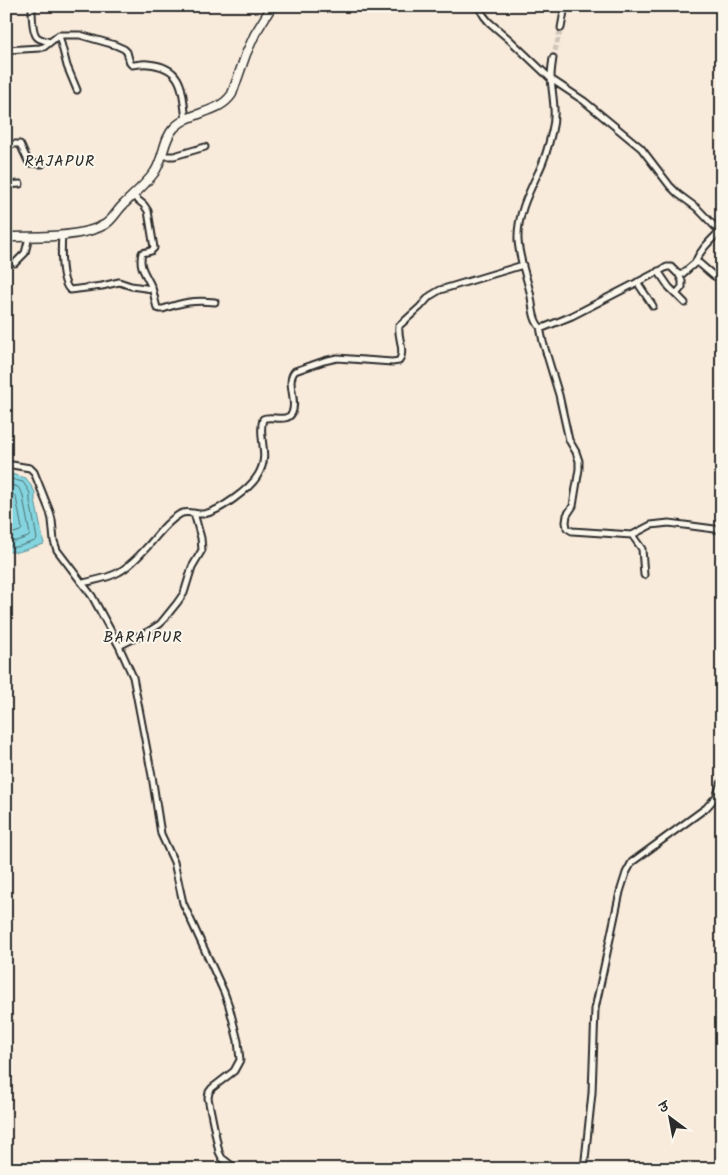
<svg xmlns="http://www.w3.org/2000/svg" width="728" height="1175" font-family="Kalam,'Playpen Sans Deva',sans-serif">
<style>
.water{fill:#84d5df;stroke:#609197}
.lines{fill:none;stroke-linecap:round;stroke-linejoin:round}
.shore{stroke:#4f6f73;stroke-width:1}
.street-tunnel{stroke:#cfc5b9;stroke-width:5;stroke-dasharray:5 2.5;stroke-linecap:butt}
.street-casing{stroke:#2b2b2b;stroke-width:9}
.secondary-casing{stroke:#2b2b2b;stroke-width:11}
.street{stroke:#fbf7ec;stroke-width:5}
.secondary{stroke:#fbf7ec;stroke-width:8}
.labels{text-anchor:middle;stroke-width:4;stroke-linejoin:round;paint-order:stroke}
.quarter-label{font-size:16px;letter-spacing:1px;fill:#2b2b2b;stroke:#fbf7ec}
</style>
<rect width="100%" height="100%" fill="#f8ebdc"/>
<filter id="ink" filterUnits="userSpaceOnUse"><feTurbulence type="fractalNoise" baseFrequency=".02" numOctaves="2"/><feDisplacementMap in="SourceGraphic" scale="10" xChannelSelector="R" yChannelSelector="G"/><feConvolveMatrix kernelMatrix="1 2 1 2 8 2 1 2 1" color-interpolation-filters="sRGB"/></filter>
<g filter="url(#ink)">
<!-- water -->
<path class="water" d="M 6,474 L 11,474 L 26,478 L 35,492 L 35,500 L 44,544 L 18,552 L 6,552 Z"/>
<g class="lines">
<!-- shore -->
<path class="shore" d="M 6,479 L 11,479 L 23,482 L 30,493 L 30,501 L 34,522 L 37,539 L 35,541 L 17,547 L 6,547
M 6,485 L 11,485 L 18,487 L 23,495 L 24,503 L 30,535 L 28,537 L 16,541 L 6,541
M 6,493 L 13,494 L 16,497 L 22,529 L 20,531 L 14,533 L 6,534"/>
<!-- street-tunnel -->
<path class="street-tunnel" d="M 553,58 L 561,28"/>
<!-- street casing -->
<g class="street-casing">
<path id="street" d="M 32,6 C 32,13 32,32 37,37 C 40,40 45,40 49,42
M 478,6 L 484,16 L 489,22 L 511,41 L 551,79 L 584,101 L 641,148 L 670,186 L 678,194 L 697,208 L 722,234
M 561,28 L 565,6
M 59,35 L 67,66 L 77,90
M 6,50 L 40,48 L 44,47 L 59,35 L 80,35 L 115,45 L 124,49 L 127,52 L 130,63 L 132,65 C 137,65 142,63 148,64 C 184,67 182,90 186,120
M 553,58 C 552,65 551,71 551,77 C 552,95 557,113 552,131 C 549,144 545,159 539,171 C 529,192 517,215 518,240 C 519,258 526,275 530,292 C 533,304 532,320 541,328 L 545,327 L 572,316 L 667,267 L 671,267 L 677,273 L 681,275 L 695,263 L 699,263 L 714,276 L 722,280
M 6,144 L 20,144 L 29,163 L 42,164
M 162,156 L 174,156 L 205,147
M 6,185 L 20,184
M 133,196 L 144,205 L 148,211 L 154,248 L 151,251 L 142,253 C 138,268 147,275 152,288 C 154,294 155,301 157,308 L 160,309 L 163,309 C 183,302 193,300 215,302
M 62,235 C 61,248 60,281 70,290 L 102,286 L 119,282 L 131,286 L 152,289
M 15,263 L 25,253 L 29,237
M 695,263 C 700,250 710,241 720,231
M 658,271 L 669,287 L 685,303
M 637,282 L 653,306
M 676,294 L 682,287 L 682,281 L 679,275
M 540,327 L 543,342 L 559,395 L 569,440 L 576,452 L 579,461 L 579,469 L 573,506 L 567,515 L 566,522 L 567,528 L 572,531 L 632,535 L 651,525 L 669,523 L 722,530
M 6,464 L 30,468 L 34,472 L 50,512 L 52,520 L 54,541 L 57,550 L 92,596 L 119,646 L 133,677 L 152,776 L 161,834 L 174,862 L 183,903 L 224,992 L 229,1006 L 238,1041 L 240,1060 L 234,1071 L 212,1088 L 209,1092 L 208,1098 L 219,1152 L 222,1158 L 236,1169
M 632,535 L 642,549 L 644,575
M 83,583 C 95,580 109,578 119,572 C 130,566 140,555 148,546 C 158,535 166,522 180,514 C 188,510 195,515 203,514 C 219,512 250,489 258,475 C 271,454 257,438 263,419 C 271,415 287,423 292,413 C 298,400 285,382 295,371 L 324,361 L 337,358 L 392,362 L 399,361 C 406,350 397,337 399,326 L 420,307 L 430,296 L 440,290 L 523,265
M 119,646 L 149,631 L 160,624 L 177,603 L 184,593 L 192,567 L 202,550 L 201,538 L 194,513
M 584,1169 L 592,1093 L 595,1009 L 620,892 L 626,873 L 632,862 L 706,808 L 716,797 L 722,781"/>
</g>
<!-- secondary casing -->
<g class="secondary-casing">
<path id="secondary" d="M 6,237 C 34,237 79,238 104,225 C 112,221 116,212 122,206 C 133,195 145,185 154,173 C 164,159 163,139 174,128 C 190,111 219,114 232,94 L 246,54 L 255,34 L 272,6"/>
</g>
<!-- street -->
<use href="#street" class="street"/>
<!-- secondary -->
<use href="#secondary" class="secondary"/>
</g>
</g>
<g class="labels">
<!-- quarter labels -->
<g class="quarter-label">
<text x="60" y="166">RAJAPUR</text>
<text x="143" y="642">BARAIPUR</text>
</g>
</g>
<!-- margin -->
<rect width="728" height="1175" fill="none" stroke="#fbf7ec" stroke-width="25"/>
<rect x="12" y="12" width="703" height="1150" fill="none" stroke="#2b2b2b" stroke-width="2" filter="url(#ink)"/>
<!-- north arrow -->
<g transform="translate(670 1118) rotate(328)" stroke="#fbf7ec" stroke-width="4" paint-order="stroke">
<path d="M0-4L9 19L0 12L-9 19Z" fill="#2b2b2b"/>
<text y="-8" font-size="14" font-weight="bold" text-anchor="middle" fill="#2b2b2b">उ</text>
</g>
</svg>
